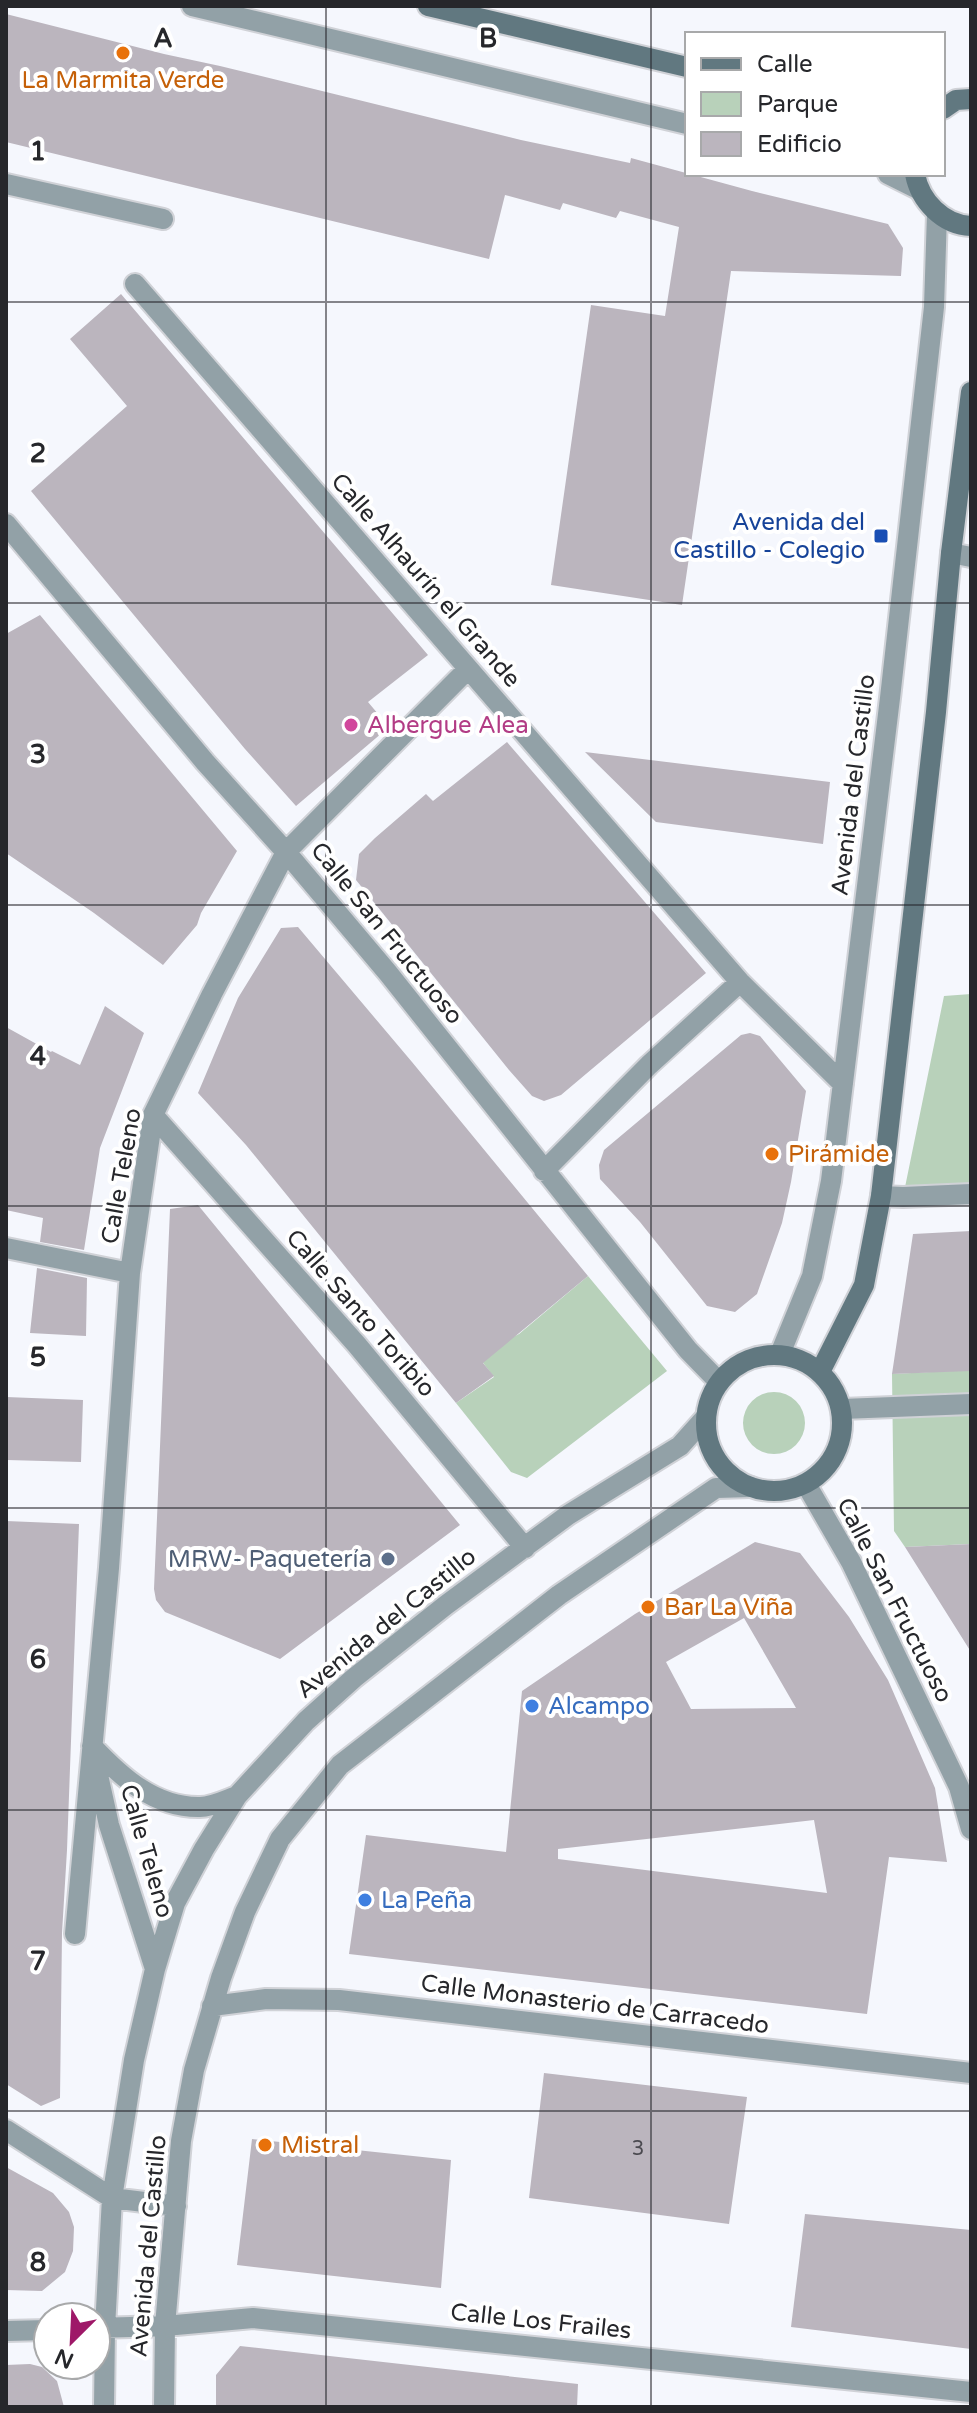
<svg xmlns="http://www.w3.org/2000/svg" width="977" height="2413" font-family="'Varela Round',sans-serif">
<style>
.green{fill:#b8d1ba}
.building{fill:#bbb5be;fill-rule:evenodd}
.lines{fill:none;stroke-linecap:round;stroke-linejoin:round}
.street-casing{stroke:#d0d2d7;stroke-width:24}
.secondary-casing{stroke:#d0d2d7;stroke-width:24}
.street{stroke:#92a1a7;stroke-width:20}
.secondary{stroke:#617880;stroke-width:20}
.grid{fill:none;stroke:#26272b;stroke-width:2;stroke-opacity:0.55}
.food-dot{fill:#e8710a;stroke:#fff;stroke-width:3}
.transit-dot{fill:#1a4fb4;stroke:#fff;stroke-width:3}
.hotel-dot{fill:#d1479c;stroke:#fff;stroke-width:3}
.service-dot{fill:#5c6f8a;stroke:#fff;stroke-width:3}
.shop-dot{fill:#3f7fe0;stroke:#fff;stroke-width:3}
.labels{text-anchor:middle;stroke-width:8;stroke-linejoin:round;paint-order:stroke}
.number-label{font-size:20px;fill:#4b4a50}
.food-label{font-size:24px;fill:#c56008;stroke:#fff;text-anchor:start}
.transit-label{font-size:24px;fill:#164399;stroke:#fff;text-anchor:end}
.street-label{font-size:24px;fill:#26272b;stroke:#fff}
.hotel-label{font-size:24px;fill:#b23c85;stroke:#fff;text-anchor:start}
.service-label{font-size:24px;fill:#4e5e75;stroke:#fff;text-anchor:end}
.shop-label{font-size:24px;fill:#366cbe;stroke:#fff;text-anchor:start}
.grid-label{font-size:26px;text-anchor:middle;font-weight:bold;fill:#26272b;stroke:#fff;stroke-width:8;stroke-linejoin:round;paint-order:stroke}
</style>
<rect width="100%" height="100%" fill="#f5f7fd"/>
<!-- green -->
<path class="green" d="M 971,994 L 971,1194 L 903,1197 L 944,996 Z
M 588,1276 L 667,1371 L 527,1478 L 511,1472 L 456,1403 L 494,1377 L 477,1355 L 519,1334 Z
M 971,1370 L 971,1544 L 905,1547 L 894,1531 L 892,1374 Z
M743 1423a31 31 0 1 1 62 0a31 31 0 1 1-62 0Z"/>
<!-- building -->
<path class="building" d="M 6,14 L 164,54 L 220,66 L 521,140 L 630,163 L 631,158 L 752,191 L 888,224 L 903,248 L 901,276 L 731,271 L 682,605 L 551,585 L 591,305 L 665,316 L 679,227 L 620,211 L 616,218 L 563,203 L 560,210 L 505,195 L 489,259 L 6,142 Z
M 121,294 L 428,655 L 368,702 L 389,727 L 296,806 L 245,749 L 31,491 L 127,406 L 70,339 Z
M 40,615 L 237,851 L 201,913 L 197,925 L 163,965 L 94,913 L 6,853 L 6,634 Z
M 507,742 L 706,973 L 561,1095 L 544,1101 L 532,1096 L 509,1070 L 356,880 L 359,854 L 375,838 L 426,794 L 433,801 Z
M 585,752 L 830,782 L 823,844 L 656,822 Z
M 298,927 L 412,1062 L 588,1276 L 483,1363 L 494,1376 L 456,1403 L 246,1145 L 198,1093 L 238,998 L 281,928 Z
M 105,1006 L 144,1033 L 100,1148 L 84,1250 L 40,1242 L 43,1218 L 6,1210 L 6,1027 L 51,1052 L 52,1051 L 80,1065 Z
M 750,1033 L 760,1036 L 806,1091 L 791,1182 L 782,1223 L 757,1294 L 735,1312 L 707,1306 L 640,1222 L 600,1179 L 599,1165 L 604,1150 L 741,1035 Z
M 198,1205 L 460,1525 L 280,1659 L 165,1612 L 156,1600 L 154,1589 L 170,1209 Z
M 971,1231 L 971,1371 L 892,1374 L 913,1234 Z
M 37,1268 L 87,1278 L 86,1336 L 30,1333 Z
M 6,1397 L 83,1400 L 81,1462 L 7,1460 Z
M 6,1521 L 79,1524 L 67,1850 L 62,1933 L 60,2098 L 41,2106 L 6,2084 Z
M 755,1542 L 800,1553 L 849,1617 L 888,1680 L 935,1788 L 947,1862 L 889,1857 L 867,2014 L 349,1954 L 366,1835 L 506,1852 L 522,1691 L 635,1614 ZM 744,1618 L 796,1708 L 691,1709 L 666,1662 ZM 814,1820 L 827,1893 L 558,1859 L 558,1849 Z
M 971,1544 L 971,1652 L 905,1547 Z
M 544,2073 L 747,2097 L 729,2224 L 529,2198 Z
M 252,2139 L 451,2160 L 441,2288 L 237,2265 Z
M 6,2167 L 53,2193 L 69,2212 L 74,2227 L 73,2251 L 65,2272 L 42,2291 L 6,2290 Z
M 805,2214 L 971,2230 L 971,2349 L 791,2327 Z
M 240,2346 L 578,2384 L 577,2407 L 216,2407 L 216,2375 Z
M 30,2364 L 42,2367 L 57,2381 L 64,2407 L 6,2407 L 6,2365 Z"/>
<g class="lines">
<!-- street casing -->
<g class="street-casing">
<path id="street" d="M 192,6 L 687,124
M 888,174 L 918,189
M 6,184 L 163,219
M 135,284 L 740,982 L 843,1084
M 6,524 L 205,762 L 286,852 L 388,973 L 688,1350 L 719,1382
M 951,553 L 971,557
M 153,1115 L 357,1345 L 525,1548
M 544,1171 L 649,1065 L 740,982
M 881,1196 L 903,1197 L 971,1194
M 6,1248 L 130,1273
M 780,1354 L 812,1276 L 831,1181 L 890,698 L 934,307 L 937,214
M 842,1409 L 971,1404
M 806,1484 L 851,1562 L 959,1787 L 971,1829
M 92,1746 C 121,1777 155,1808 200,1807 C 212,1807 226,1800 237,1796
M 96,1766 L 109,1825 L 155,1969
M 75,1934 L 109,1568 L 130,1273 L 153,1115 L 212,994 L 286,852 L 468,669
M 212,2006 L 266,1999 L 339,2000 L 971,2073
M 6,2130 L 112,2198 L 176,2206
M 96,2328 L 165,2326 L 253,2318 L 971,2392
M 6,2331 L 48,2330
M 104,2407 L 105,2328 L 112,2198 L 134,2060 L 155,1969 L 175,1903 L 204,1849 L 237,1796 L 306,1721 L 354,1678 L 446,1605 L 568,1515 L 680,1446 L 706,1417
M 164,2407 L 165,2326 L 181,2141 L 194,2070 L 221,1978 L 245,1912 L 280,1839 L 340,1765 L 559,1595 L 716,1488 L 751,1487"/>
</g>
<!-- secondary casing -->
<g class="secondary-casing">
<path id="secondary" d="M 428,6 L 687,67
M 943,109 L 956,100 L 971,99
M 915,174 C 920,201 943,225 971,226
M706 1423a68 68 0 1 1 136 0a68 68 0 1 1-136 0Z
M 820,1372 L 864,1285 L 881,1196 L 936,712 L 951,553 L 971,392"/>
</g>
<!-- street -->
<use href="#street" class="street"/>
<!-- secondary -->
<use href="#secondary" class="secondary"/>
</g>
<!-- grid -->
<path class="grid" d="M 326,6 L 326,2407M 651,6 L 651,2407M 6,302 L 971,302M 6,603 L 971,603M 6,905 L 971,905M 6,1206 L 971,1206M 6,1508 L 971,1508M 6,1810 L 971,1810M 6,2111 L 971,2111"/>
<!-- markers -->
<g class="food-dot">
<circle cx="123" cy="53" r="8"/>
<circle cx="772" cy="1154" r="8"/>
<circle cx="648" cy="1607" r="8"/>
<circle cx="265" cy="2145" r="8"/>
</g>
<rect class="transit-dot" x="873" y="528" width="16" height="16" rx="4"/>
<circle class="hotel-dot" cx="351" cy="725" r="8"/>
<circle class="service-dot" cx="388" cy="1559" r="8"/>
<g class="shop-dot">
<circle cx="532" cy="1706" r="8"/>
<circle cx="365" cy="1900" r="8"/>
</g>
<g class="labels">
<!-- number labels -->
<g class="number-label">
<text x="638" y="2155">3</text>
</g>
<!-- food labels -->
<g class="food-label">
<text x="123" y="88" text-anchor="middle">La Marmita Verde</text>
<text x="788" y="1162">Pirámide</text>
<text x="664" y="1615">Bar La Viña</text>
<text x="281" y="2153">Mistral</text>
</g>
<!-- transit labels -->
<g class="transit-label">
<text x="865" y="530">Avenida del<tspan x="865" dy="28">Castillo - Colegio</tspan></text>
</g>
<!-- street labels -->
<g class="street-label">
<text transform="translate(426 580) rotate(49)" y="8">Calle Alhaurín el Grande</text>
<text transform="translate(853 785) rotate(-83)" y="8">Avenida del Castillo</text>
<text transform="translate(387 933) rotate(51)" y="8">Calle San Fructuoso</text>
<text transform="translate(121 1176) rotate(-80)" y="8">Calle Teleno</text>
<text transform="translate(361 1313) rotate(49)" y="8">Calle Santo Toribio</text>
<text transform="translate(895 1600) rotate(63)" y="8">Calle San Fructuoso</text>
<text transform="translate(386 1623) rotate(-39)" y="8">Avenida del Castillo</text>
<text transform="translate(147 1851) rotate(74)" y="8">Calle Teleno</text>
<text transform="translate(595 2004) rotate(7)" y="8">Calle Monasterio de Carracedo</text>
<text transform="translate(148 2246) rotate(-85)" y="8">Avenida del Castillo</text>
<text transform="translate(541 2321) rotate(6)" y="8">Calle Los Frailes</text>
</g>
<!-- hotel labels -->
<g class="hotel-label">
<text x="367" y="733">Albergue Alea</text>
</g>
<!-- service labels -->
<g class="service-label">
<text x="372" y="1567">MRW- Paquetería</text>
</g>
<!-- shop labels -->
<g class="shop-label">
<text x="548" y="1714">Alcampo</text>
<text x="381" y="1908">La Peña</text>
</g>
</g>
<g class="grid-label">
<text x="163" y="47">A</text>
<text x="488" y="47">B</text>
<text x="38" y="160">1</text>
<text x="38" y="462">2</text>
<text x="38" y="763">3</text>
<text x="38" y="1065">4</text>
<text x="38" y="1366">5</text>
<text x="38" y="1668">6</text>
<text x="38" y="1970">7</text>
<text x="38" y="2271">8</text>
</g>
<!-- border -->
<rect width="977" height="2413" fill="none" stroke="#26272b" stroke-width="16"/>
<!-- legend -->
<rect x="685" y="32" width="260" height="144" fill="#ffffff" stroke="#a8a9aa" stroke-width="2"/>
<rect x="701" y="58" width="40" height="12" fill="#617880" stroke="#a8a9aa" stroke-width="2"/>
<text x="757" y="72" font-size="24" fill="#26272b">Calle</text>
<rect x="701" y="92" width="40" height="24" fill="#b8d1ba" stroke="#a8a9aa" stroke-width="2"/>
<text x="757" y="112" font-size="24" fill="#26272b">Parque</text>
<rect x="701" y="132" width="40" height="24" fill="#bbb5be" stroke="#a8a9aa" stroke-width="2"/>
<text x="757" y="152" font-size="24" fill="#26272b">Edificio</text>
<!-- north arrow -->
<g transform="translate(72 2341) rotate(204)"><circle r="38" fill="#ffffff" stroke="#a8a9aa" stroke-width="2"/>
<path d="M0-6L14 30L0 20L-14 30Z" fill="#9e1868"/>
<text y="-12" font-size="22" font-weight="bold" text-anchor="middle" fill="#26272b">N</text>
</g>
</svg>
